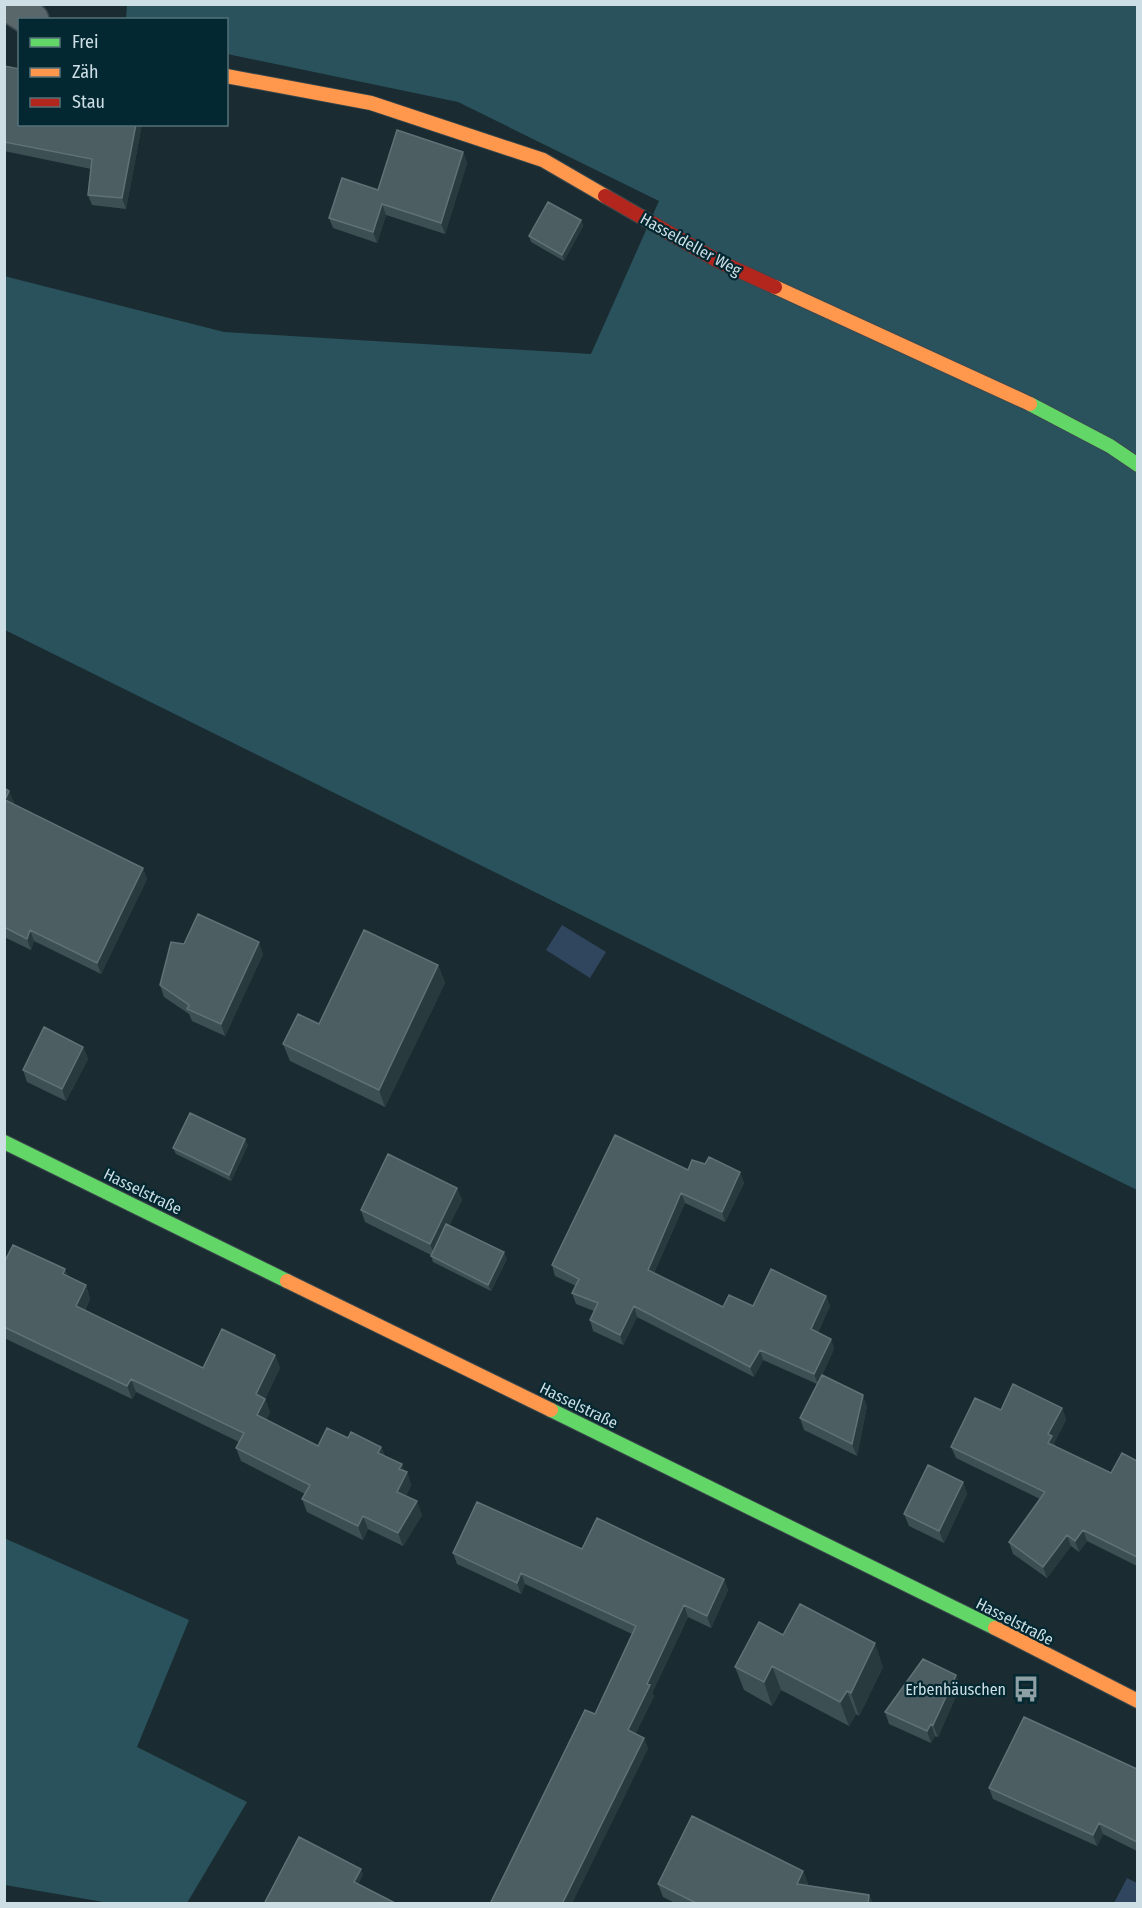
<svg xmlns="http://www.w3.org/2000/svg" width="1142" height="1908" font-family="'Fira Sans Condensed',sans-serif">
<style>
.green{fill:#2a525d}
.water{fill:#30455e}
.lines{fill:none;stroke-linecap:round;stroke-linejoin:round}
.street-casing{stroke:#3b484d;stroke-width:36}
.fast-casing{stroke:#3b484d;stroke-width:16}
.slow-casing{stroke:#3b484d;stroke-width:16}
.jam-casing{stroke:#3b484d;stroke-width:16}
.street{stroke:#59676a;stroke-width:33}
.fast{stroke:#63d668;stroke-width:14}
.slow{stroke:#ff974d;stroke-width:14}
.jam{stroke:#b3261e;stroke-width:14}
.wall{fill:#3c4f52}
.shaded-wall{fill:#283a3e}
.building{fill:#4c5e62;stroke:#607276;stroke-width:1.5}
.labels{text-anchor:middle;stroke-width:4.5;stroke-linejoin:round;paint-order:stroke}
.street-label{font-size:16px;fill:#cddfe5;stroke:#042831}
.poi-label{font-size:16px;fill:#cddfe5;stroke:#042831;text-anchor:end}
</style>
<rect width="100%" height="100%" fill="#1a2c31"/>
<!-- green -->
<path class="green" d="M 127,5 L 1137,5 L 1137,1190 L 5,630 L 4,276 L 224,332 L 591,354 L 659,201 L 458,102 L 227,54 L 226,20 L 126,19 Z
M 4,1538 L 189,1620 L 137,1747 L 247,1802 L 187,1903 L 109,1903 L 5,1885 Z"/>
<!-- water -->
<path class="water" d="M 562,925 L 606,952 L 590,978 L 546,950 Z
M 1127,1878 L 1137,1883 L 1137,1903 L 1114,1903 Z"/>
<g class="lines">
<!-- street casing -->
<g class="street-casing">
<path id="street" d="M 7,4 L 32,20"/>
</g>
<!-- fast casing -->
<g class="fast-casing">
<path id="fast" d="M 1030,404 L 1110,446 L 1138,465
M 4,1142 L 287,1281
M 551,1410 L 995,1628"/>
</g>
<!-- slow casing -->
<g class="slow-casing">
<path id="slow" d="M 226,76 L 371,103 L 543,160 L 605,196
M 775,287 L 1030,404
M 287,1281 L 551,1410
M 995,1628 L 1138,1701"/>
</g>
<!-- jam casing -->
<g class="jam-casing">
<path id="jam" d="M 605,196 L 718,261 L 775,287"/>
</g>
<!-- street -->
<use href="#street" class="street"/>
<!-- fast -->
<use href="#fast" class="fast"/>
<!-- slow -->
<use href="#slow" class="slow"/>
<!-- jam -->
<use href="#jam" class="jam"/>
</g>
<!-- wall -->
<path class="wall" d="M 4,66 L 20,124 L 142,124 L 126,209 L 92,205 L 88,195 L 91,169 L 4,151 Z
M 463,152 L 467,163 L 445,234 L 386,215 L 377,243 L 333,228 L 329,218 L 378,190 Z
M 581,220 L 583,226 L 564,261 L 531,242 L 529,236 Z
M 4,788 L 14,802 L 13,804 L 143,868 L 147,879 L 101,974 L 34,941 L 31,950 L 4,937 Z
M 263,954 L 225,1036 L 192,1021 L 189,1014 L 164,997 L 160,985 Z
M 438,965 L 445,983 L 385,1107 L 290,1061 L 283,1044 L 319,1024 Z
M 83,1047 L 88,1059 L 66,1101 L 27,1082 L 23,1070 Z
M 248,1145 L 231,1181 L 176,1154 L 173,1148 Z
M 705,1164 L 740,1172 L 744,1183 L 725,1222 L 685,1203 L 654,1273 L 723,1307 L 753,1306 L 826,1296 L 830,1306 L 818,1332 L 831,1339 L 834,1349 L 822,1375 L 867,1406 L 857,1456 L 804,1430 L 800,1418 L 817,1384 L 763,1360 L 754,1377 L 637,1317 L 623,1345 L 593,1331 L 590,1320 L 594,1311 L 576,1304 L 572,1293 L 576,1286 L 555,1276 L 552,1265 L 688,1170 Z
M 457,1188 L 462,1200 L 449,1225 L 507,1259 L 491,1291 L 433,1262 L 431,1256 L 431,1255 L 365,1222 L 361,1210 Z
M 4,1263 L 65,1269 L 68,1277 L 86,1285 L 90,1299 L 85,1311 L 203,1368 L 275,1355 L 280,1368 L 265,1399 L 270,1412 L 266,1420 L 318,1446 L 348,1438 L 381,1447 L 385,1456 L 407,1472 L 411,1485 L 406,1496 L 422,1515 L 403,1546 L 368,1529 L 363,1540 L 307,1512 L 302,1499 L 305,1494 L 241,1461 L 236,1448 L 239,1442 L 136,1392 L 132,1399 L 4,1338 Z
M 1062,1408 L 1066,1420 L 1054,1443 L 1056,1447 L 1111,1473 L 1137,1461 L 1137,1566 L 1087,1541 L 1079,1552 L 1071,1546 L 1047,1578 L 1013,1554 L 1009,1542 L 1040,1499 L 956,1458 L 951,1447 Z
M 963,1482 L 967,1494 L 944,1543 L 909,1526 L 904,1514 Z
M 582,1549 L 724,1579 L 728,1590 L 711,1628 L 688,1617 L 652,1693 L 654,1696 L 635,1734 L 644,1738 L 648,1749 L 595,1714 L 632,1634 L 525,1584 L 521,1594 L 457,1564 L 453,1553 Z
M 783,1635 L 883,1667 L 859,1716 L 856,1714 L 849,1726 L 781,1690 L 772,1706 L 744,1690 L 735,1667 Z
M 956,1675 L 960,1687 L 938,1737 L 935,1736 L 931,1743 L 889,1724 L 885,1712 Z
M 1137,1769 L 1137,1851 L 1103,1834 L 1097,1846 L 993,1799 L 989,1788 Z
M 803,1871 L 808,1884 L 807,1885 L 869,1895 L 873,1904 L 677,1904 L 663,1897 L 658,1884 Z"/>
<!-- shaded-wall -->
<path class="shaded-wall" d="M 136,124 L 142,124 L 126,209 L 122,198 Z
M 463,152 L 467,163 L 445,234 L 441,223 Z
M 382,204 L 386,215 L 377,243 L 373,232 Z
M 581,220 L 583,226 L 564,261 L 562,255 Z
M 9,791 L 14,802 L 9,812 L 5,800 Z
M 143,868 L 147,879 L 101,974 L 97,963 Z
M 30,930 L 34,941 L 31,950 L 27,939 Z
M 259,942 L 263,954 L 225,1036 L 221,1024 Z
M 438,965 L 445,983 L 385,1107 L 379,1090 Z
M 83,1047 L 88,1059 L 66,1101 L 62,1089 Z
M 245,1139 L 248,1145 L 231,1181 L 229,1175 Z
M 740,1172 L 744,1183 L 725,1222 L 722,1212 Z
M 457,1188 L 462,1200 L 435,1256 L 430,1244 Z
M 681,1193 L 685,1203 L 651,1280 L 648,1270 Z
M 504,1252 L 507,1259 L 491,1291 L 488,1285 Z
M 65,1269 L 70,1282 L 63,1274 Z
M 86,1285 L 90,1299 L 81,1320 L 76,1306 Z
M 826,1296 L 830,1306 L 814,1339 L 811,1329 Z
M 634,1306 L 637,1317 L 623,1345 L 620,1335 Z
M 831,1339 L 834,1349 L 818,1385 L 814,1374 Z
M 760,1350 L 763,1360 L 754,1377 L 750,1367 Z
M 275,1355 L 280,1368 L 261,1407 L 256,1394 Z
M 131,1379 L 136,1392 L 132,1399 L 127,1386 Z
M 863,1395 L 867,1406 L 857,1456 L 852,1444 Z
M 265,1399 L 270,1412 L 262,1428 L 257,1415 Z
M 1062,1408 L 1066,1420 L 1054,1443 L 1056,1447 L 1048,1443 L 1048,1434 Z
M 381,1447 L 386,1460 L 378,1453 Z
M 402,1464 L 405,1474 L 407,1472 L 411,1485 L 402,1505 L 397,1492 L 399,1469 Z
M 963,1482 L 967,1494 L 944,1543 L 939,1531 Z
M 417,1501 L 422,1515 L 403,1546 L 398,1533 Z
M 363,1516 L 368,1529 L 363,1540 L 358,1526 Z
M 1083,1530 L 1087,1541 L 1079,1552 L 1075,1541 Z
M 1067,1535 L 1071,1546 L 1047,1578 L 1043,1567 Z
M 521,1573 L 525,1584 L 521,1594 L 517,1583 Z
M 724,1579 L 728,1590 L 711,1628 L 707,1616 Z
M 684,1605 L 688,1617 L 652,1693 L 654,1696 L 632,1742 L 628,1730 L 647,1684 Z
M 875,1643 L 883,1667 L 859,1716 L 851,1693 Z
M 772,1666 L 781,1690 L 772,1706 L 764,1682 Z
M 956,1675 L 960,1687 L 938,1737 L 933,1725 Z
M 847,1691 L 856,1714 L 849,1726 L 840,1702 Z
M 931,1724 L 935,1736 L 931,1743 L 927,1731 Z
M 644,1738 L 648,1749 L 572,1904 L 562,1904 Z
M 1099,1823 L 1103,1834 L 1097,1846 L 1093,1835 Z
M 361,1869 L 363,1875 L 356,1889 L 354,1882 Z
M 803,1871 L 808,1884 L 802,1896 L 797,1884 Z
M 869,1895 L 873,1904 L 868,1904 Z"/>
<!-- building -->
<path class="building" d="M 4,66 L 20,69 L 20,124 L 136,124 L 122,198 L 88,195 L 92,159 L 4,142 Z
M 397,130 L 463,152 L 441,223 L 382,204 L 373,232 L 329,218 L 342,178 L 378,190 Z
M 548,202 L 581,220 L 562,255 L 529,236 Z
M 4,788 L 9,791 L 5,800 L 143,868 L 97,963 L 30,930 L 27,939 L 4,927 Z
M 198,914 L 259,942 L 221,1024 L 187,1009 L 189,1005 L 160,985 L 171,942 L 184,944 Z
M 364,930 L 438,965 L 379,1090 L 283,1044 L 298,1014 L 319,1024 Z
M 44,1027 L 83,1047 L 62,1089 L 23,1070 Z
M 190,1113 L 245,1139 L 229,1175 L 173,1148 Z
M 615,1135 L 688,1170 L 692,1160 L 705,1164 L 709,1157 L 740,1172 L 722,1212 L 681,1193 L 648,1270 L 723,1307 L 729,1295 L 753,1306 L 771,1269 L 826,1296 L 811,1329 L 831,1339 L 814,1374 L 760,1350 L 750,1367 L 634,1306 L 620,1335 L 590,1320 L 598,1303 L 572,1293 L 579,1279 L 552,1265 Z
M 388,1154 L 457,1188 L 430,1244 L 361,1210 Z
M 446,1224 L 504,1252 L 488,1285 L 431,1256 Z
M 13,1245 L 65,1269 L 63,1274 L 86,1285 L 76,1306 L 203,1368 L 222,1329 L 275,1355 L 256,1394 L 265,1399 L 257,1415 L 318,1446 L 327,1428 L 348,1438 L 351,1432 L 381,1447 L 378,1453 L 402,1464 L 399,1469 L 407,1472 L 397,1492 L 417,1501 L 398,1533 L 363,1516 L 358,1526 L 302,1499 L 310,1485 L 236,1448 L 244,1433 L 131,1379 L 127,1386 L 4,1327 L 4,1263 Z
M 822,1375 L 863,1395 L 852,1444 L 800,1418 Z
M 1013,1384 L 1062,1408 L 1048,1434 L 1052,1436 L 1048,1443 L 1111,1473 L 1122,1453 L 1137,1461 L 1137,1557 L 1083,1530 L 1075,1541 L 1067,1535 L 1043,1567 L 1009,1542 L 1045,1492 L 951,1447 L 975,1398 L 1001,1410 Z
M 928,1465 L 963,1482 L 939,1531 L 904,1514 Z
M 477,1502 L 582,1549 L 597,1518 L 724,1579 L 707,1616 L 684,1605 L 647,1684 L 650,1685 L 628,1730 L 644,1738 L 562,1904 L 490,1904 L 585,1710 L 595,1714 L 636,1626 L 521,1573 L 517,1583 L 453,1553 Z
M 800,1604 L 875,1643 L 851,1693 L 847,1691 L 840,1702 L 772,1666 L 764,1682 L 735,1667 L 759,1622 L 783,1635 Z
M 923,1659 L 956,1675 L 933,1725 L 931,1724 L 927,1731 L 885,1712 Z
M 1024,1717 L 1137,1769 L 1137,1842 L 1099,1823 L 1093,1835 L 989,1788 Z
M 692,1816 L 803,1871 L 797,1884 L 869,1895 L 868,1904 L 698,1904 L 658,1884 Z
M 299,1837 L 361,1869 L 354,1882 L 397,1904 L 264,1904 Z"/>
<!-- icons -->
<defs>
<g id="bus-bare" transform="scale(2.07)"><path d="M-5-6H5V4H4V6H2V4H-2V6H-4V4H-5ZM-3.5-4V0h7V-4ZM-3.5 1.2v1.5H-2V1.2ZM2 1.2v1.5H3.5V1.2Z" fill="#8ea0a6" stroke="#042831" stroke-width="2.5" paint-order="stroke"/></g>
</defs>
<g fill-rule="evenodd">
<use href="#bus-bare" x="1026" y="1689"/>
</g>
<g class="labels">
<!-- street labels -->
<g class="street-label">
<text transform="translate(691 244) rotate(29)" y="6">Hasseldeller Weg</text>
<text transform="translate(143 1191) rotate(26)" y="6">Hasselstraße</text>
<text transform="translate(579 1405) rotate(26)" y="6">Hasselstraße</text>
<text transform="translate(1015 1621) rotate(27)" y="6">Hasselstraße</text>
</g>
<!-- poi labels -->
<g class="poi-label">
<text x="1006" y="1695">Erbenhäuschen</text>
</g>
</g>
<!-- border -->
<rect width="1142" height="1908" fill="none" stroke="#cddfe5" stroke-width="12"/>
<!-- legend -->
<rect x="18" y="18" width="210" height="108" fill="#042831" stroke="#547179" stroke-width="1.5"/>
<rect x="30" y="38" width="30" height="9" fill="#63d668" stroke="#547179" stroke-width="1.5"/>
<text x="72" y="48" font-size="18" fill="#cddfe5">Frei</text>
<rect x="30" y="68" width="30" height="9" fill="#ff974d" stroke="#547179" stroke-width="1.5"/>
<text x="72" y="78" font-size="18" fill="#cddfe5">Zäh</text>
<rect x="30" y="98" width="30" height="9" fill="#b3261e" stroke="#547179" stroke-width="1.5"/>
<text x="72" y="108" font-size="18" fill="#cddfe5">Stau</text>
</svg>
